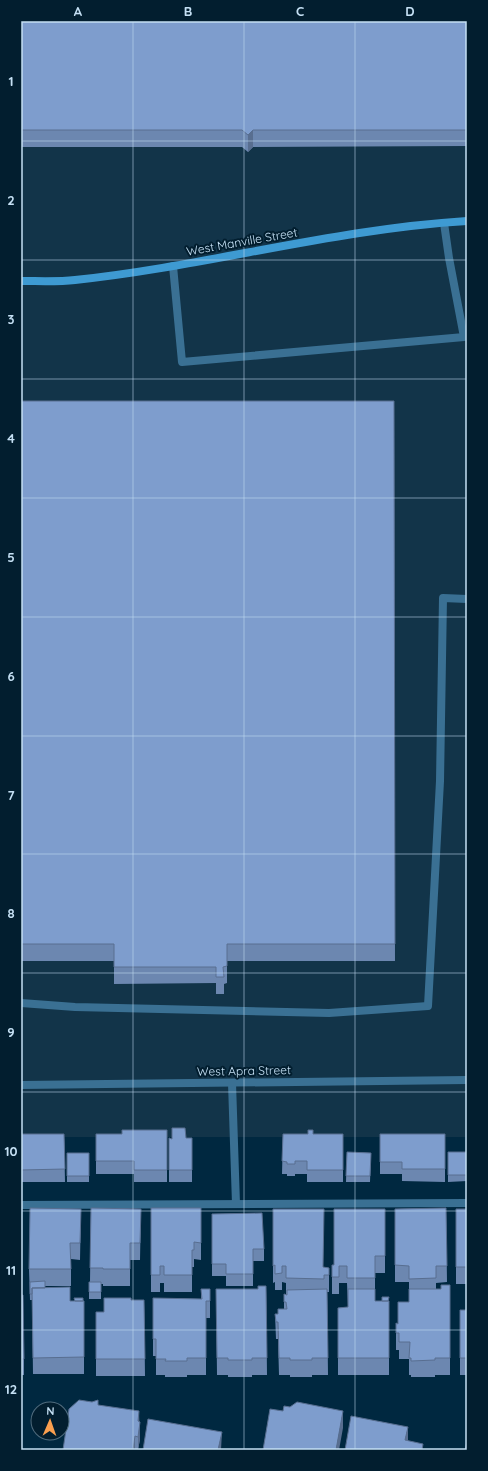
<svg xmlns="http://www.w3.org/2000/svg" width="488" height="1471" font-family="Quicksand,sans-serif">
<style>
.built{fill:#123449}
.lines{fill:none;stroke-linecap:round;stroke-linejoin:round}
.lane{stroke:#3a7093;stroke-width:8}
.street{stroke:#3a7093;stroke-width:8}
.secondary{stroke:#3e9ad2;stroke-width:8}
.wall{fill:#6c87b0}
.shaded-wall{fill:#586e90}
.building{fill:#7e9dcd;stroke:#586e90}
.grid{fill:none;stroke:#c5e0f4;stroke-width:1;stroke-opacity:0.55}
.labels{text-anchor:middle;stroke-width:4;stroke-linejoin:round;paint-order:stroke}
.street-label{font-size:12px;fill:#c5e0f4;stroke:#021e2f}
.neatline{fill:none;stroke:#c5e0f4;stroke-width:1.5}
.grid-label{font-size:13px;text-anchor:middle;font-weight:bold;fill:#c5e0f4}
</style>
<rect width="100%" height="100%" fill="#002840"/>
<!-- built -->
<path class="built" d="M 21,21 L 467,21 L 467,1137 L 21,1137 Z"/>
<g class="lines">
<!-- lane -->
<path class="lane" d="M 173,266 L 182,362 L 464,337 L 449,258 L 444,223
M 21,1003 L 75,1007 L 329,1013 L 428,1006 L 440,781 L 443,598 L 467,599
M 232,1083 L 236,1204
M 21,1205 L 467,1203"/>
<!-- street -->
<path class="street" d="M 21,1085 L 467,1080"/>
<!-- secondary -->
<path class="secondary" d="M 21,281 C 39,281 58,282 75,280 C 207,266 335,229 467,221"/>
</g>
<!-- wall -->
<path class="wall" d="M 21,21 L 467,21 L 467,146 L 253,147 L 248,152 L 242,147 L 21,147 Z
M 21,401 L 394,401 L 395,961 L 227,961 L 227,983 L 224,984 L 224,994 L 216,994 L 216,983 L 114,984 L 114,961 L 21,961 Z
M 172,1128 L 186,1138 L 192,1138 L 192,1182 L 169,1182 L 169,1138 L 172,1139 Z
M 167,1130 L 167,1182 L 134,1182 L 134,1174 L 96,1174 L 96,1134 L 122,1134 Z
M 21,1134 L 64,1134 L 65,1182 L 21,1182 Z
M 283,1134 L 343,1134 L 343,1182 L 307,1182 L 307,1174 L 295,1174 L 295,1176 L 287,1176 L 287,1174 L 282,1174 Z
M 380,1134 L 445,1134 L 445,1182 L 402,1181 L 402,1174 L 380,1174 Z
M 347,1152 L 371,1153 L 370,1182 L 346,1182 Z
M 448,1152 L 467,1152 L 467,1181 L 448,1182 Z
M 67,1153 L 89,1153 L 89,1182 L 67,1182 Z
M 91,1208 L 141,1209 L 140,1260 L 130,1260 L 130,1286 L 103,1286 L 103,1284 L 101,1284 L 101,1299 L 89,1299 L 89,1282 L 90,1282 Z
M 151,1208 L 201,1208 L 201,1260 L 194,1259 L 194,1267 L 192,1267 L 192,1292 L 164,1292 L 164,1283 L 160,1283 L 160,1292 L 151,1292 Z
M 446,1208 L 447,1282 L 436,1283 L 436,1289 L 441,1289 L 450,1285 L 450,1375 L 435,1375 L 435,1377 L 411,1377 L 411,1375 L 409,1375 L 409,1359 L 399,1359 L 399,1350 L 396,1350 L 396,1323 L 398,1324 L 409,1302 L 409,1282 L 395,1282 L 395,1209 Z
M 81,1209 L 80,1260 L 71,1259 L 71,1286 L 45,1286 L 45,1288 L 70,1301 L 84,1301 L 84,1374 L 33,1374 L 32,1300 L 30,1300 L 29,1269 Z
M 273,1209 L 323,1267 L 329,1268 L 329,1292 L 327,1292 L 328,1375 L 312,1375 L 312,1377 L 290,1377 L 290,1375 L 279,1375 L 278,1339 L 276,1339 L 275,1314 L 278,1314 L 284,1309 L 284,1294 L 286,1295 L 286,1283 L 282,1282 L 282,1290 L 275,1290 L 275,1282 L 273,1283 Z
M 385,1209 L 385,1273 L 375,1273 L 375,1301 L 389,1358 L 389,1375 L 338,1375 L 338,1308 L 348,1307 L 347,1283 L 339,1283 L 339,1294 L 332,1294 L 332,1277 L 334,1265 Z
M 456,1209 L 467,1209 L 467,1284 L 456,1284 Z
M 212,1214 L 264,1249 L 264,1261 L 253,1261 L 253,1286 L 226,1286 L 226,1276 L 212,1276 Z
M 266,1286 L 267,1375 L 252,1375 L 252,1377 L 228,1377 L 228,1375 L 217,1375 L 216,1289 L 258,1289 Z
M 201,1289 L 210,1289 L 210,1318 L 206,1318 L 206,1375 L 187,1375 L 187,1377 L 165,1377 L 165,1375 L 156,1375 L 156,1356 L 153,1356 L 153,1298 L 201,1299 Z
M 21,1295 L 24,1359 L 24,1375 L 21,1375 Z
M 131,1300 L 144,1300 L 145,1376 L 96,1376 L 96,1312 L 104,1312 Z
M 460,1310 L 467,1310 L 467,1375 L 460,1375 Z
M 98,1405 L 139,1422 L 140,1439 L 138,1450 L 63,1450 Z"/>
<!-- shaded-wall -->
<path class="shaded-wall" d="M 253,130 L 253,147 L 248,152 L 248,135 Z
M 139,1411 L 140,1439 L 138,1450 L 138,1421 Z
M 343,1411 L 343,1428 L 339,1450 L 336,1450 Z
M 408,1427 L 408,1444 L 405,1440 Z
M 222,1432 L 221,1450 L 218,1450 Z
M 135,1436 L 135,1450 L 133,1450 Z"/>
<!-- building -->
<path class="building" d="M 21,21 L 467,21 L 467,130 L 253,130 L 248,135 L 242,130 L 21,130 Z
M 21,401 L 394,401 L 395,944 L 227,944 L 227,966 L 223,967 L 224,977 L 216,977 L 216,967 L 114,967 L 114,944 L 21,944 Z
M 172,1128 L 185,1128 L 186,1138 L 192,1138 L 192,1170 L 169,1170 L 169,1138 L 172,1139 Z
M 122,1130 L 167,1130 L 167,1170 L 134,1170 L 134,1161 L 96,1161 L 96,1134 L 122,1134 Z
M 308,1130 L 313,1130 L 313,1134 L 343,1134 L 343,1170 L 307,1170 L 307,1161 L 295,1161 L 295,1164 L 287,1164 L 287,1162 L 282,1161 L 283,1134 L 308,1134 Z
M 21,1134 L 64,1134 L 65,1169 L 21,1170 Z
M 380,1134 L 445,1134 L 445,1169 L 402,1169 L 402,1162 L 380,1162 Z
M 347,1152 L 371,1153 L 370,1176 L 346,1176 Z
M 448,1152 L 467,1152 L 467,1175 L 448,1175 Z
M 67,1153 L 89,1153 L 89,1176 L 67,1176 Z
M 30,1208 L 81,1209 L 80,1243 L 70,1243 L 71,1269 L 29,1269 Z
M 91,1208 L 141,1209 L 140,1243 L 130,1243 L 130,1269 L 103,1269 L 103,1268 L 90,1268 Z
M 151,1208 L 201,1208 L 201,1243 L 194,1242 L 194,1250 L 192,1250 L 192,1275 L 164,1275 L 164,1266 L 160,1266 L 160,1275 L 151,1275 Z
M 446,1208 L 447,1266 L 436,1266 L 436,1278 L 409,1279 L 409,1266 L 395,1265 L 395,1209 Z
M 273,1209 L 324,1209 L 323,1267 L 329,1268 L 329,1275 L 324,1275 L 324,1279 L 286,1278 L 286,1266 L 282,1266 L 282,1273 L 275,1274 L 275,1265 L 273,1266 Z
M 334,1209 L 385,1209 L 385,1256 L 375,1256 L 375,1278 L 347,1278 L 347,1266 L 339,1266 L 339,1277 L 332,1277 L 332,1265 L 334,1265 Z
M 456,1209 L 467,1209 L 467,1267 L 456,1267 Z
M 262,1213 L 264,1249 L 253,1249 L 253,1274 L 226,1274 L 226,1264 L 212,1264 L 212,1214 Z
M 45,1281 L 45,1288 L 32,1288 L 32,1294 L 30,1294 L 30,1282 Z
M 89,1282 L 101,1282 L 101,1292 L 89,1292 Z
M 441,1285 L 450,1285 L 450,1358 L 435,1358 L 435,1360 L 411,1361 L 411,1358 L 409,1358 L 410,1342 L 399,1342 L 399,1333 L 396,1333 L 396,1323 L 398,1324 L 398,1302 L 409,1302 L 409,1289 L 441,1289 Z
M 258,1286 L 266,1286 L 267,1358 L 252,1358 L 252,1360 L 228,1360 L 228,1358 L 217,1358 L 216,1289 L 258,1289 Z
M 70,1287 L 70,1301 L 84,1301 L 84,1357 L 33,1358 L 32,1288 Z
M 201,1289 L 210,1289 L 210,1301 L 206,1301 L 206,1358 L 187,1358 L 187,1361 L 165,1361 L 166,1359 L 156,1359 L 156,1339 L 153,1339 L 153,1298 L 202,1299 Z
M 327,1289 L 328,1358 L 312,1358 L 312,1360 L 290,1360 L 290,1358 L 279,1358 L 278,1322 L 276,1322 L 275,1314 L 278,1314 L 278,1309 L 287,1309 L 286,1302 L 284,1302 L 284,1294 L 287,1295 L 287,1290 Z
M 348,1289 L 375,1289 L 375,1301 L 389,1301 L 389,1358 L 338,1358 L 338,1308 L 348,1307 Z
M 21,1295 L 23,1295 L 24,1359 L 21,1359 Z
M 382,1297 L 389,1297 L 388,1301 L 382,1301 Z
M 74,1298 L 83,1298 L 83,1301 L 75,1301 Z
M 104,1298 L 131,1298 L 131,1300 L 144,1300 L 145,1359 L 96,1359 L 96,1312 L 104,1312 Z
M 460,1310 L 467,1310 L 467,1358 L 460,1358 Z
M 79,1400 L 92,1402 L 98,1400 L 98,1405 L 139,1411 L 138,1421 L 140,1422 L 138,1437 L 135,1436 L 133,1450 L 63,1450 L 69,1409 Z
M 297,1402 L 343,1411 L 336,1450 L 263,1450 L 270,1409 L 283,1411 L 284,1406 L 290,1407 Z
M 351,1416 L 408,1427 L 405,1440 L 423,1444 L 422,1450 L 345,1450 Z
M 148,1419 L 222,1432 L 218,1450 L 143,1450 Z
M 467,1441 L 467,1450 L 465,1450 Z"/>
<!-- grid -->
<path class="grid" d="M 133,21 L 133,1450M 244,21 L 244,1450M 355,21 L 355,1450M 21,141 L 467,141M 21,260 L 467,260M 21,379 L 467,379M 21,498 L 467,498M 21,617 L 467,617M 21,736 L 467,736M 21,854 L 467,854M 21,973 L 467,973M 21,1092 L 467,1092M 21,1211 L 467,1211M 21,1330 L 467,1330"/>
<g class="labels">
<!-- street labels -->
<g class="street-label">
<text transform="translate(242 242) rotate(-10)" y="4">West Manville Street</text>
<text transform="translate(244 1071) rotate(-1)" y="4">West Apra Street</text>
</g>
</g>
<!-- border -->
<rect width="488" height="1471" fill="none" stroke="#021e2f" stroke-width="44"/>
<!-- north arrow -->
<g transform="translate(50 1421) rotate(2)"><circle r="19" fill="#021e2f" stroke="#506c7e"/>
<path d="M0-3L7 15L0 10L-7 15Z" fill="#fa9f4f"/>
<text y="-6" font-size="11" font-weight="bold" text-anchor="middle" fill="#c5e0f4">N</text>
</g>
<rect x="22" y="22" width="444" height="1427" class="neatline"/>
<g class="grid-label">
<text x="78" y="16">A</text>
<text x="188" y="16">B</text>
<text x="300" y="16">C</text>
<text x="410" y="16">D</text>
<text x="11" y="86">1</text>
<text x="11" y="205">2</text>
<text x="11" y="324">3</text>
<text x="11" y="443">4</text>
<text x="11" y="562">5</text>
<text x="11" y="681">6</text>
<text x="11" y="800">7</text>
<text x="11" y="918">8</text>
<text x="11" y="1037">9</text>
<text x="11" y="1156">10</text>
<text x="11" y="1275">11</text>
<text x="11" y="1394">12</text>
</g>
</svg>
